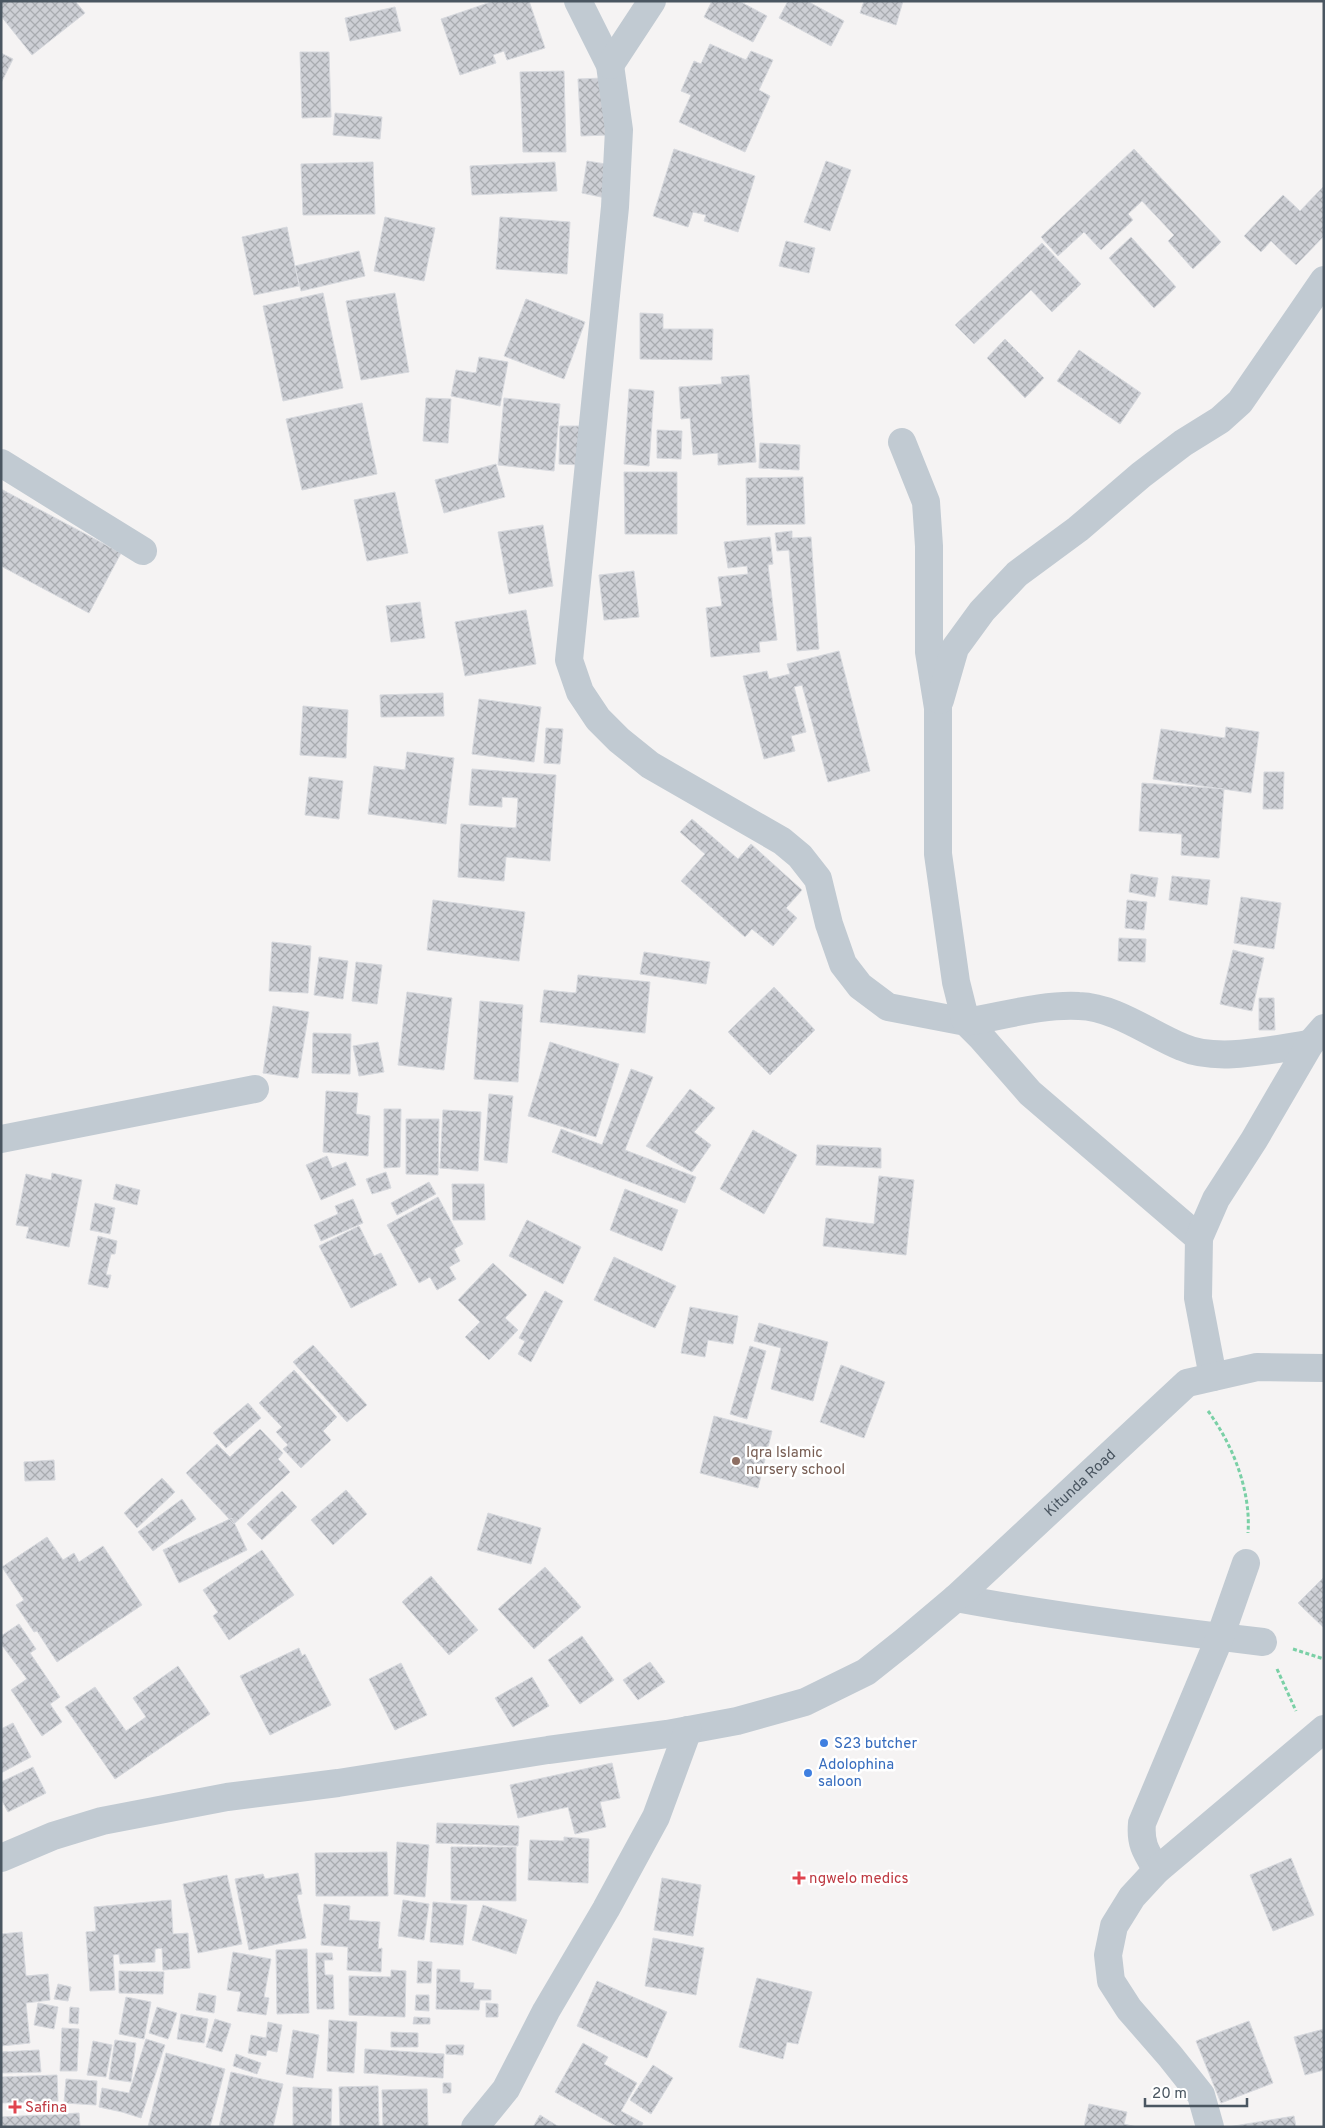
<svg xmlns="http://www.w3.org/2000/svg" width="1325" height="2128" font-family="Overpass,sans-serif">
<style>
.building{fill:url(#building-cross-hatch);stroke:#d7d9de}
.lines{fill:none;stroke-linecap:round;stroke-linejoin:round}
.path{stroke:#7ad0a6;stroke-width:3;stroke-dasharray:4 2.5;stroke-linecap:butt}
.minor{stroke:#c1cad2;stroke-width:28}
.education-dot{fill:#8d6e63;stroke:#fff;stroke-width:2}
.shop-dot{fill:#3f7fe0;stroke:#fff;stroke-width:2}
.health-dot{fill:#e0444e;stroke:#fff;stroke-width:2}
.labels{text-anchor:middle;stroke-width:5;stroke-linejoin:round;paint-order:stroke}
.education-label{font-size:15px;fill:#785e54;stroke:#fff;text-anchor:start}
.street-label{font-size:15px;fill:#4a5661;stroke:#fff}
.shop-label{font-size:15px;fill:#366cbe;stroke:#fff;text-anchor:start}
.health-label{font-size:15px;fill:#be3a42;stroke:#fff;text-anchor:start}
</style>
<defs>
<pattern id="building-cross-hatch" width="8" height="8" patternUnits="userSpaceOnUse" patternTransform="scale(1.25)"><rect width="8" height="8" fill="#cdcfd5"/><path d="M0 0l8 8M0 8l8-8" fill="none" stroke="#a8abb0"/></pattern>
</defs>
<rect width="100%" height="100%" fill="#f5f3f3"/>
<!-- building -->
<path class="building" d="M 1,1 L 75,1 L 85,13 L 32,55 L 1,16 Z
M 494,1 L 529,1 L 545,48 L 507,60 L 504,51 L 493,55 L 496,63 L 460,75 L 441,19 Z
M 712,1 L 739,1 L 767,16 L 753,42 L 704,17 Z
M 788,1 L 807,1 L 844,21 L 831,46 L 779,18 Z
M 864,1 L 903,1 L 896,25 L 860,13 Z
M 395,7 L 401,31 L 350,41 L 345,18 Z
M 710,44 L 746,60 L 751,51 L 773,60 L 759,90 L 770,96 L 745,152 L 679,122 L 691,95 L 681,91 L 694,61 L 701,64 Z
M 300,52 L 329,52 L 331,117 L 302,118 Z
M 1,53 L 13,59 L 1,83 Z
M 564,71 L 566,152 L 523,152 L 520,72 Z
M 604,78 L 607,135 L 581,136 L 578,79 Z
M 335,113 L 382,117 L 380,139 L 333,135 Z
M 674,149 L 755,176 L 738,232 L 704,221 L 706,215 L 693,212 L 688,227 L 653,216 Z
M 1134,149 L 1221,242 L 1193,269 L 1168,241 L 1174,235 L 1142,201 L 1128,214 L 1133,220 L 1101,250 L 1084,232 L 1058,256 L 1041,237 Z
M 587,161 L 612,165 L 606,198 L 582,193 Z
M 826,161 L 851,170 L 830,231 L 804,222 Z
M 373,162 L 375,214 L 303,215 L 301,164 Z
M 555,162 L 557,191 L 472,195 L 470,166 Z
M 1324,186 L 1324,236 L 1296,265 L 1271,241 L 1261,252 L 1244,236 L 1283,195 L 1300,211 Z
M 385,217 L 435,228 L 424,281 L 374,271 Z
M 500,217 L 570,222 L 567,274 L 496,269 Z
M 287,227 L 299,286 L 254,295 L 242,237 Z
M 1131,237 L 1176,287 L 1154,308 L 1109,258 Z
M 786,241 L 815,248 L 809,273 L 779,266 Z
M 1042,243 L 1081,284 L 1052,312 L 1031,290 L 974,344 L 955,325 Z
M 359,251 L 365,276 L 301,291 L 295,266 Z
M 323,293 L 343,388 L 283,401 L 263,306 Z
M 395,293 L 409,372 L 361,380 L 346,301 Z
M 526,299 L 585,322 L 564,379 L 504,356 Z
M 640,313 L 663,314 L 663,329 L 713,329 L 712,360 L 640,359 Z
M 1005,339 L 1044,378 L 1025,398 L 987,358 Z
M 1079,350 L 1141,393 L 1120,424 L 1057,381 Z
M 479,357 L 508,362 L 500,406 L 451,396 L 456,370 L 476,373 Z
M 749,375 L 756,462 L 718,465 L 718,453 L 693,455 L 690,418 L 681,419 L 679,387 L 722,384 L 721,377 Z
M 629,389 L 654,391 L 649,466 L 624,464 Z
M 426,398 L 451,399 L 448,443 L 423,441 Z
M 504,398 L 560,404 L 554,471 L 498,465 Z
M 362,403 L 377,474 L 302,490 L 286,419 Z
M 560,426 L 583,426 L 582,465 L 559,464 Z
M 657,430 L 682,431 L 681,459 L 657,458 Z
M 760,443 L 800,445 L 799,470 L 759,468 Z
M 496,464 L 505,497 L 444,513 L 435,480 Z
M 624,472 L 677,472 L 677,534 L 625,534 Z
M 803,477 L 805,524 L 747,525 L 746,478 Z
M 1,489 L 121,553 L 89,613 L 1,566 Z
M 395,492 L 408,553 L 367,561 L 354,500 Z
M 543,525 L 553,586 L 509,594 L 498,532 Z
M 792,531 L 792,538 L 811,537 L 819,649 L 797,651 L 789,550 L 777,551 L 775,533 Z
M 770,537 L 773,564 L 768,565 L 777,640 L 759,642 L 760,652 L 711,657 L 706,608 L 722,606 L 718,577 L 748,574 L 747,566 L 728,568 L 724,542 Z
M 634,571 L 639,617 L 604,620 L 599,575 Z
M 420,602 L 425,638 L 391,642 L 386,606 Z
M 526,610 L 536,664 L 465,676 L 455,622 Z
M 839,651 L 870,771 L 828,782 L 802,685 L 794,687 L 806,732 L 791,736 L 795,751 L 764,759 L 743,676 L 767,671 L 769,679 L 790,674 L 787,664 Z
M 443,693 L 444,716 L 381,717 L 380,695 Z
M 479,699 L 541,707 L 534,762 L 472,754 Z
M 303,706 L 348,710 L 346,758 L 300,755 Z
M 1226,727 L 1259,732 L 1251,793 L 1153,779 L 1161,729 L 1225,738 Z
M 546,728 L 563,729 L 560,764 L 544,763 Z
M 407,752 L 454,758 L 446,824 L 368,814 L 374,766 L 405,770 Z
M 472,769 L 556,775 L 550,861 L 506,857 L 504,881 L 458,877 L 461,824 L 516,828 L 518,798 L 502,797 L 502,807 L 469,805 Z
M 1264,772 L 1284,772 L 1283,809 L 1263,809 Z
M 309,777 L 343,781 L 339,819 L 305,815 Z
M 1142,783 L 1224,789 L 1219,858 L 1181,855 L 1182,834 L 1139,831 Z
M 692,819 L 738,859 L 751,844 L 802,890 L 786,908 L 797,918 L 773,946 L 752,929 L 745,937 L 681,881 L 705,854 L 680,832 Z
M 1131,874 L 1158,878 L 1155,897 L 1129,892 Z
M 1172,876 L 1210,880 L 1207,905 L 1169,900 Z
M 1241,897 L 1281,903 L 1274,949 L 1234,943 Z
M 433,900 L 525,912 L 519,961 L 427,950 Z
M 1127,900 L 1147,902 L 1144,930 L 1125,928 Z
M 1119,938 L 1146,939 L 1145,962 L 1118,961 Z
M 272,942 L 311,946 L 308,993 L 269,991 Z
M 1233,950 L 1264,958 L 1252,1011 L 1220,1004 Z
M 644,952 L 710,962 L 706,984 L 640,974 Z
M 319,957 L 348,961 L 343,999 L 314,995 Z
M 356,962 L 382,965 L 377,1004 L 352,1001 Z
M 578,975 L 650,982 L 645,1033 L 540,1022 L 544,990 L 576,993 Z
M 774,987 L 815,1030 L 770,1075 L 728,1032 Z
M 407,992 L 452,998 L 444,1070 L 398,1065 Z
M 1259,998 L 1274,998 L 1275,1030 L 1259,1030 Z
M 480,1001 L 523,1005 L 518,1082 L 474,1079 Z
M 273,1006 L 309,1012 L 298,1078 L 263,1073 Z
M 313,1033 L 351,1034 L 350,1074 L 312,1073 Z
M 378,1042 L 384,1072 L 359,1076 L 353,1046 Z
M 550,1042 L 619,1064 L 596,1137 L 528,1116 Z
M 631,1069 L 653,1077 L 625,1150 L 696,1177 L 685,1203 L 552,1152 L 561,1129 L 602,1145 Z
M 690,1089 L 715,1108 L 694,1132 L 711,1145 L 692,1172 L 646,1146 Z
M 326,1091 L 358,1093 L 356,1114 L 370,1116 L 368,1156 L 323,1152 Z
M 489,1094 L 513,1096 L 507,1163 L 484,1160 Z
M 384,1109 L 401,1109 L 400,1167 L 384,1168 Z
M 443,1110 L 481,1112 L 478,1171 L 440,1168 Z
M 406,1119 L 439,1119 L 438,1175 L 406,1174 Z
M 753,1130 L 797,1155 L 764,1214 L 720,1189 Z
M 817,1145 L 881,1148 L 881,1168 L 816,1165 Z
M 327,1156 L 332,1168 L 346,1162 L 356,1185 L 321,1200 L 306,1165 Z
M 386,1172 L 391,1188 L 372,1194 L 366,1179 Z
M 52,1173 L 82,1180 L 69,1247 L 26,1238 L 29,1227 L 16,1225 L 26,1174 L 51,1180 Z
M 879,1176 L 914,1180 L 906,1255 L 823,1246 L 826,1218 L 874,1224 Z
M 429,1182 L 436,1194 L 397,1215 L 391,1203 Z
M 116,1184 L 140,1190 L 137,1205 L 113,1199 Z
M 452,1184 L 484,1184 L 485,1220 L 453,1220 Z
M 625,1189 L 678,1210 L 662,1251 L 610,1230 Z
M 438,1197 L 463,1244 L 454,1249 L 460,1261 L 449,1267 L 456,1279 L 437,1290 L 430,1277 L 419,1283 L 387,1225 Z
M 353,1199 L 363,1223 L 321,1241 L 314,1225 L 338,1214 L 335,1206 Z
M 95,1203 L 115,1208 L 110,1234 L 90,1230 Z
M 527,1220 L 581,1247 L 563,1284 L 509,1256 Z
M 359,1226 L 374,1256 L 381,1253 L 397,1285 L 351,1308 L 319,1246 Z
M 98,1236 L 117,1241 L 115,1254 L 111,1254 L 106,1275 L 111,1275 L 108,1288 L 88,1284 Z
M 614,1257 L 676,1286 L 655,1328 L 594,1300 Z
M 493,1263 L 527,1295 L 505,1318 L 518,1330 L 489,1360 L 465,1337 L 480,1322 L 458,1300 Z
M 545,1291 L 563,1301 L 531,1362 L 518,1354 L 525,1341 L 519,1338 Z
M 690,1307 L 738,1316 L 733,1344 L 708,1340 L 705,1357 L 681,1353 Z
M 759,1323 L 828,1342 L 813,1401 L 771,1389 L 781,1348 L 754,1341 Z
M 313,1345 L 367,1405 L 347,1422 L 293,1362 Z
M 750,1346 L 766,1351 L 747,1419 L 730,1414 Z
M 841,1365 L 885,1382 L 864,1438 L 820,1422 Z
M 294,1370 L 337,1417 L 323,1431 L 331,1440 L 301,1468 L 283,1449 L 288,1445 L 276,1432 L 282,1427 L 259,1403 Z
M 248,1403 L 261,1418 L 226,1448 L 213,1433 Z
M 714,1416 L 772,1431 L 758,1488 L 700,1473 Z
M 260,1429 L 283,1453 L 278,1459 L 290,1472 L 234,1524 L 186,1473 L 217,1444 L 230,1457 Z
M 54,1460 L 55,1480 L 25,1481 L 24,1462 Z
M 162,1478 L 175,1492 L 137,1528 L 124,1513 Z
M 346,1490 L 367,1514 L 333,1545 L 311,1520 Z
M 282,1491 L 297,1507 L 262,1540 L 247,1524 Z
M 182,1499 L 196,1519 L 153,1551 L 138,1532 Z
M 488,1513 L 541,1528 L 531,1564 L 477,1550 Z
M 232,1518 L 247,1550 L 179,1583 L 163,1550 Z
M 47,1537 L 63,1560 L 74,1553 L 79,1562 L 103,1546 L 142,1605 L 57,1662 L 37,1631 L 34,1632 L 16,1605 L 24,1600 L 2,1567 Z
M 262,1550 L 294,1595 L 229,1640 L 213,1616 L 218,1612 L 203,1590 Z
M 545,1567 L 581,1607 L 534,1649 L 498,1609 Z
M 431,1576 L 478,1630 L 449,1655 L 402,1602 Z
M 1324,1577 L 1324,1628 L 1298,1603 Z
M 19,1624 L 36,1649 L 30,1653 L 60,1697 L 50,1704 L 62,1722 L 42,1736 L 11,1690 L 27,1679 L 1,1644 L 1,1636 Z
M 582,1636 L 614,1680 L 580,1704 L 548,1660 Z
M 299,1648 L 302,1656 L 305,1654 L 331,1705 L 270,1735 L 240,1676 Z
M 650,1662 L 665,1682 L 638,1700 L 623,1680 Z
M 401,1663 L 427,1715 L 395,1730 L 369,1679 Z
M 178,1666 L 210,1714 L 115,1779 L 65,1707 L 95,1687 L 126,1731 L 146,1717 L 133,1698 Z
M 532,1677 L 549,1706 L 513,1727 L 495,1698 Z
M 13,1723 L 31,1757 L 1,1773 L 1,1729 Z
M 612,1763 L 620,1798 L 600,1802 L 606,1827 L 575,1834 L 568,1807 L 518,1818 L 510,1785 Z
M 33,1767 L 46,1793 L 8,1812 L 1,1799 L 1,1782 Z
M 437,1823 L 519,1826 L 518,1846 L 436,1843 Z
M 564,1837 L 589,1839 L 588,1883 L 528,1880 L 530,1840 L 564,1841 Z
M 397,1842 L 429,1845 L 425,1897 L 394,1894 Z
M 451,1847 L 516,1847 L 516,1901 L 451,1900 Z
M 387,1852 L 388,1896 L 316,1896 L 315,1853 Z
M 1291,1858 L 1314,1915 L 1273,1931 L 1250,1875 Z
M 298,1873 L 302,1894 L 297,1895 L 306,1938 L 249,1950 L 235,1879 L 263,1874 L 265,1879 Z
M 227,1875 L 242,1944 L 198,1953 L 183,1884 Z
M 662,1878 L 701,1885 L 693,1936 L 654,1930 Z
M 171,1900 L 173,1934 L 188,1933 L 190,1968 L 163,1970 L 162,1948 L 155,1949 L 155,1962 L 120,1964 L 119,1954 L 113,1955 L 115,1990 L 90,1991 L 86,1932 L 96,1931 L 94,1907 Z
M 403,1900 L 429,1904 L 424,1940 L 398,1936 Z
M 433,1902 L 467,1905 L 463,1945 L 430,1942 Z
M 324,1904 L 350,1906 L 349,1920 L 380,1922 L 378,1949 L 382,1948 L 381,1972 L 347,1970 L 348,1947 L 321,1945 Z
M 483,1905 L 527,1920 L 516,1954 L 472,1940 Z
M 22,1932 L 26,1976 L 48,1974 L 50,2000 L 26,2003 L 30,2043 L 1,2046 L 1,1934 Z
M 653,1938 L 704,1948 L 696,1995 L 645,1986 Z
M 307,1949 L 309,2013 L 277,2014 L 276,1950 Z
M 233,1952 L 271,1959 L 264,1997 L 269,1998 L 266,2015 L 237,2011 L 241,1992 L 227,1990 Z
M 316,1953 L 332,1953 L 333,1960 L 324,1960 L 325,1975 L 333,1975 L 334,2009 L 317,2009 Z
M 418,1961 L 432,1962 L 431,1983 L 417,1983 Z
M 437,1969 L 460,1970 L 460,1982 L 474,1983 L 473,1989 L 491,1990 L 491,2000 L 480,2000 L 479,2010 L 436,2009 Z
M 391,1970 L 406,1971 L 405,2017 L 349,2015 L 349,1976 L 391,1977 Z
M 119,1971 L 164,1972 L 163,1994 L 119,1993 Z
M 757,1978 L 812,1992 L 798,2044 L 787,2042 L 783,2059 L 739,2047 Z
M 597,1981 L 667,2012 L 647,2058 L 577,2026 Z
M 58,1984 L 71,1987 L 68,2001 L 54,1999 Z
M 199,1993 L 216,1996 L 214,2013 L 196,2010 Z
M 416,1995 L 429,1995 L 429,2011 L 415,2010 Z
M 126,1997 L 151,2002 L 144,2039 L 119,2034 Z
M 38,2003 L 58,2007 L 54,2029 L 34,2025 Z
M 486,2003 L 498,2004 L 498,2017 L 486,2017 Z
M 70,2007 L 79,2008 L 78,2024 L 69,2023 Z
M 157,2007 L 177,2013 L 168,2039 L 149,2033 Z
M 181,2014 L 208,2019 L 204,2043 L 177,2039 Z
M 414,2017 L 430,2018 L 430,2024 L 413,2024 Z
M 215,2019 L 231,2024 L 222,2052 L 206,2047 Z
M 329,2020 L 357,2022 L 354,2073 L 327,2071 Z
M 1249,2021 L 1273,2083 L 1221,2103 L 1196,2041 Z
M 268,2022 L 282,2025 L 277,2052 L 267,2050 L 266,2056 L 248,2053 L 251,2035 L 266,2038 Z
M 62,2028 L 79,2029 L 77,2071 L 60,2071 Z
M 1324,2029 L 1324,2070 L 1305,2075 L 1294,2037 Z
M 293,2030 L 319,2035 L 313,2078 L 286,2074 Z
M 391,2032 L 418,2033 L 418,2047 L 391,2047 Z
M 146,2039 L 165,2045 L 141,2118 L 122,2112 L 99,2107 L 102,2088 L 129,2093 Z
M 115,2040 L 136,2043 L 131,2082 L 109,2079 Z
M 93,2041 L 112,2045 L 106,2077 L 87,2075 Z
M 583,2043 L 608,2057 L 604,2064 L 637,2083 L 621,2111 L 643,2123 L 641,2127 L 618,2127 L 555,2092 Z
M 446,2045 L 464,2045 L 463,2055 L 446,2054 Z
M 365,2049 L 444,2054 L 443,2078 L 364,2073 Z
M 39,2050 L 41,2072 L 1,2073 L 1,2052 Z
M 166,2053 L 225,2069 L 210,2127 L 148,2127 Z
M 236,2054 L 261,2063 L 257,2074 L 233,2066 Z
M 653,2065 L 673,2078 L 651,2114 L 630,2100 Z
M 231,2072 L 283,2084 L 273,2127 L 219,2127 Z
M 57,2075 L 58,2101 L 1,2103 L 1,2077 Z
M 66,2079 L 97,2081 L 96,2105 L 64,2103 Z
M 443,2083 L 451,2083 L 451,2093 L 443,2093 Z
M 378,2086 L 379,2127 L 340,2127 L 339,2087 Z
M 293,2087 L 332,2089 L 331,2127 L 293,2127 Z
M 427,2089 L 428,2127 L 383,2127 L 382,2090 Z
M 1089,2104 L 1127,2112 L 1124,2124 L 1137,2127 L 1084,2127 Z
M 79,2113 L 80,2127 L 1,2127 L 1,2117 Z
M 540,2115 L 559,2127 L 533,2127 Z
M 1294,2116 L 1296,2127 L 1228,2127 Z"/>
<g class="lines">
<!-- path -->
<path class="path" d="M 1208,1411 C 1233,1445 1251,1491 1248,1533
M 1293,1649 L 1324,1659
M 1277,1669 L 1296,1711"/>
<!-- minor -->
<g class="minor">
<path d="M 578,1 L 610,65 L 619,130 L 615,207 L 569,660 L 580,692 L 598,719 L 619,740 L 650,765 L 782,841 L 800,856 L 818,879 L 829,924 L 843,964 L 860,986 L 888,1007 L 966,1022 L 981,1037 L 1030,1093 L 1199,1238"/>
<path d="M 610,65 L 652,1"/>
<path d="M 902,442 L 926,502 L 929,546 L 929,652 L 938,708 L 938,854 L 956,982 L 966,1022 C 1003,1016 1042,1004 1079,1006 C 1115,1007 1150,1034 1182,1047 C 1218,1063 1272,1049 1310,1044"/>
<path d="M 1,463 L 143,551"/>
<path d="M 940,700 L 955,648 L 982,611 L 1017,574 L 1078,529 L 1141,475 L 1183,443 L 1220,420 L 1240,402 L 1324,280"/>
<path d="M 1,1139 L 255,1089"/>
<path d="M 1213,1377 L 1198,1298 L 1199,1238 L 1216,1199 L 1254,1140 L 1310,1044 L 1324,1028"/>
<path d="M 956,1598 C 1058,1617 1160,1630 1263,1642"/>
<path id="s1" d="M 1,1858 L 53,1836 L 102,1821 L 227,1797 L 338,1783 L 548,1750 L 667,1734 L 737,1721 L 805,1702 L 866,1672 L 905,1641 L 956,1598 L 1187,1383 L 1257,1367 L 1324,1368"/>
<path d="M 1157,1870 C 1146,1852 1140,1844 1142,1823 L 1220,1637 L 1246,1563"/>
<path d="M 475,2127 L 506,2089 L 546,2011 L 606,1909 L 656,1817 L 688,1730"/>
<path d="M 1210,2127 L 1201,2095 L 1170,2056 L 1129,2009 L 1111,1981 L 1108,1955 L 1114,1926 L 1132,1897 L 1157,1870 L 1324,1729"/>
</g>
</g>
<!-- markers -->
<circle class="education-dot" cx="736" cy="1461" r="5"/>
<g class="shop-dot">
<circle cx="824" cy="1743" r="5"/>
<circle cx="808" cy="1773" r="5"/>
</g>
<g class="health-dot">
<path d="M796.5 1870.5h5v5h5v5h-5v5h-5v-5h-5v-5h5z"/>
<path d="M12.5 2099.5h5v5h5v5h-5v5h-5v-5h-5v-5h5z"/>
</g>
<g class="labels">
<!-- education labels -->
<g class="education-label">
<text x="746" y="1457">Iqra Islamic<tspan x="746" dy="17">nursery school</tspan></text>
</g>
<!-- street labels -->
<g class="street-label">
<text dy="5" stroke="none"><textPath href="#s1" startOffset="1175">Kitunda Road</textPath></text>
</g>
<!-- shop labels -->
<g class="shop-label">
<text x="834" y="1748">S23 butcher</text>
<text x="818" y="1769">Adolophina<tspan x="818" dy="17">saloon</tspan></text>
</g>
<!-- health labels -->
<g class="health-label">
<text x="809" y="1883">ngwelo medics</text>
<text x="25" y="2112">Safina</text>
</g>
</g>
<!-- border -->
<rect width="1325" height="2128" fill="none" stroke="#4a5661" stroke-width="5"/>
<!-- scale -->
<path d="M1145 2098v8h102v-8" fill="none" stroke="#4a5661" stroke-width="2.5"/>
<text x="1152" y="2098" font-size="15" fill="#4a5661" stroke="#ffffff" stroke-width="4" paint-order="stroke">20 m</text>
</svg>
